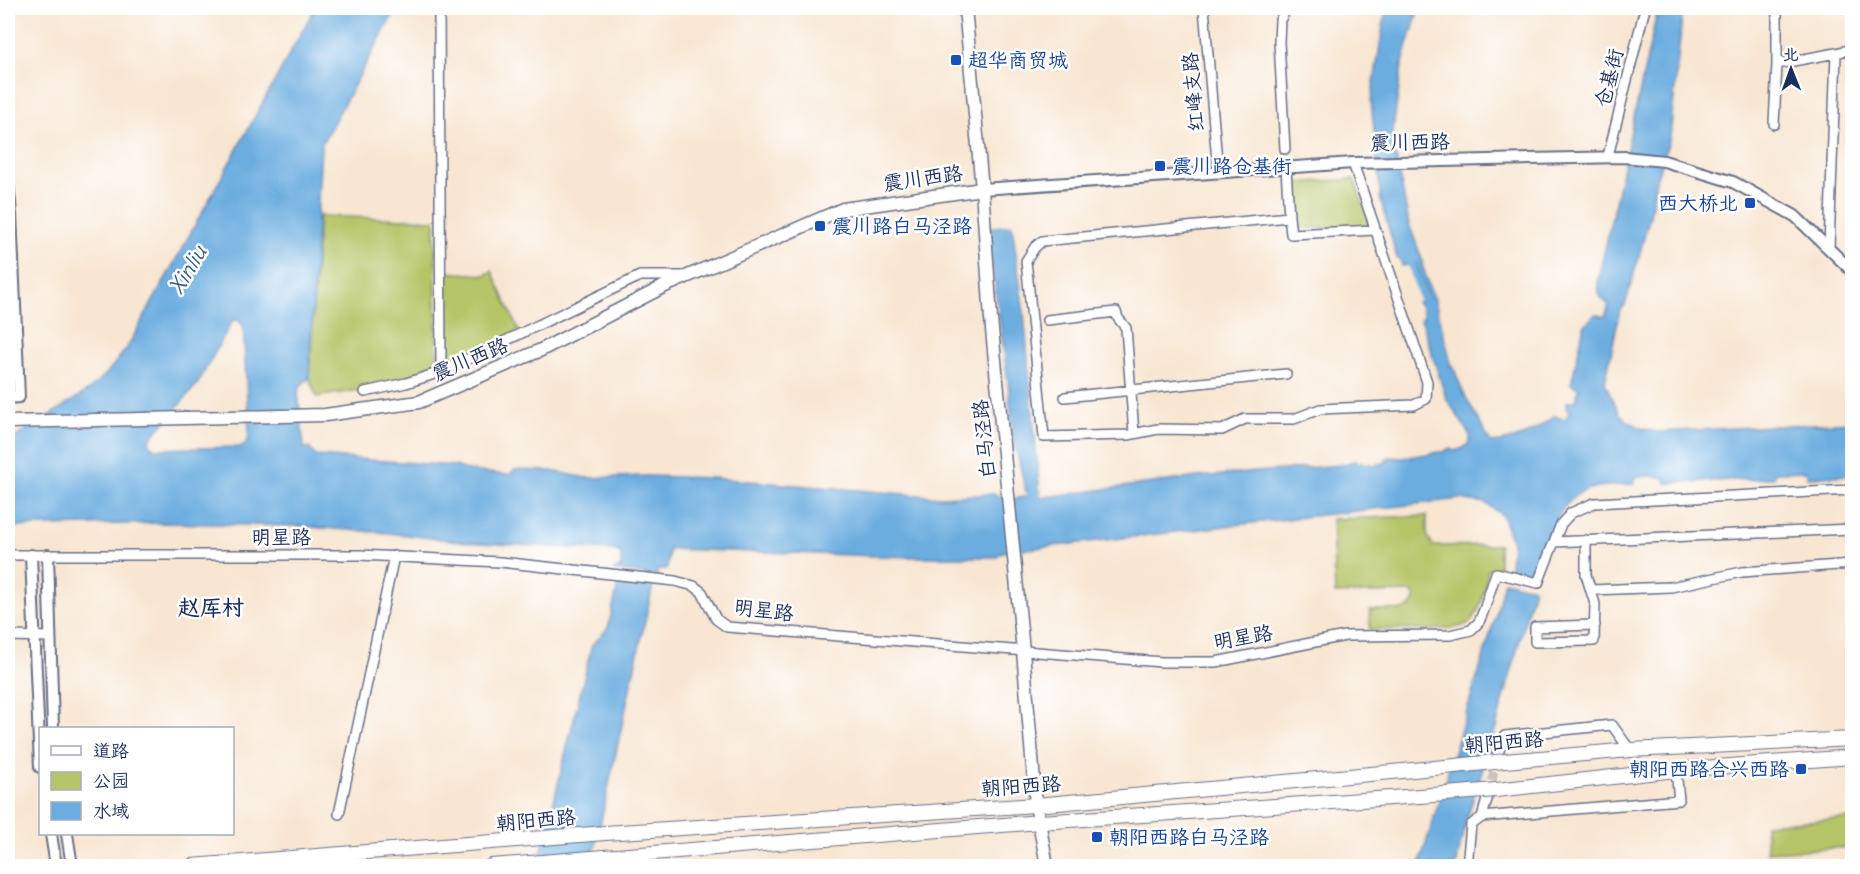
<svg xmlns="http://www.w3.org/2000/svg" width="1860" height="874" font-family="Delius,'LXGW WenKai TC',sans-serif">
<style>
.green{fill:#b6c568;stroke:#687a63;stroke-width:1.5}
.water{fill:#6cade0;stroke:#446e9f;stroke-width:1.5;fill-rule:evenodd}
.lines{fill:none;stroke-linecap:round;stroke-linejoin:round}
.canal{stroke:#6cade0;stroke-width:8}
.minor-tunnel{stroke:#ccc1bb;stroke-width:9;stroke-dasharray:9 4.5;stroke-linecap:butt}
.minor-casing{stroke:#686f87;stroke-width:12}
.tertiary-casing{stroke:#686f87;stroke-width:14}
.secondary-casing{stroke:#686f87;stroke-width:15}
.primary-casing{stroke:#686f87;stroke-width:16}
.minor{stroke:#fff;stroke-width:9}
.tertiary{stroke:#fff;stroke-width:10}
.secondary{stroke:#fff;stroke-width:12}
.primary{stroke:#fff;stroke-width:14}
.primary-bridge-casing{stroke:#686f87;stroke-width:16;stroke-linecap:butt}
.primary-bridge{stroke:#fff;stroke-width:14}
.transit-dot{fill:#1a4fb4;stroke:#fff;stroke-width:2}
.labels{text-anchor:middle;stroke-width:5;stroke-linejoin:round;paint-order:stroke}
.transit-label{font-size:20px;fill:#164399;stroke:#fff;text-anchor:start}
.street-label{font-size:20px;fill:#1b2f5e;stroke:#fff}
.water-label{font-size:21px;font-style:italic;fill:#375b8c;stroke:#fff}
.quarter-label{font-size:22px;font-weight:bold;fill:#1b2f5e;stroke:#fff}
</style>
<rect width="100%" height="100%" fill="#fff"/>
<filter id="ink" filterUnits="userSpaceOnUse"><feTurbulence type="fractalNoise" baseFrequency=".0167" numOctaves="2"/><feDisplacementMap in="SourceGraphic" scale="12" xChannelSelector="R" yChannelSelector="G"/><feConvolveMatrix kernelMatrix="1 2 1 2 8 2 1 2 1" color-interpolation-filters="sRGB"/></filter>
<filter id="wash" filterUnits="userSpaceOnUse"><feTurbulence type="fractalNoise" baseFrequency=".008" numOctaves="4" result="noise"/><feDisplacementMap in="SourceGraphic" scale="24" xChannelSelector="R" yChannelSelector="G"/><feGaussianBlur stdDeviation="1.35" result="paint"/><feColorMatrix in="noise" values="0 0 0 0 0 0 0 0 0 0 0 0 0 0 0 0 0 1.4 0 .05"/><feComposite in="paint" operator="in"/></filter>
<g filter="url(#wash)">
<rect width="100%" height="100%" fill="#f8e6d2"/>
<!-- green -->
<path class="green" d="M 1354,179 L 1370,224 L 1361,227 L 1296,228 L 1292,183 Z
M 319,216 L 435,220 L 437,370 L 365,389 L 317,397 L 309,378 Z
M 492,271 L 519,331 L 446,367 L 444,272 L 485,275 Z
M 1427,516 L 1427,535 L 1433,546 L 1499,545 L 1499,567 L 1488,570 C 1485,585 1482,613 1469,623 C 1456,633 1389,629 1370,629 L 1370,610 L 1402,610 L 1411,607 L 1415,598 L 1412,592 L 1335,594 L 1332,519 Z
M 1851,818 L 1852,847 L 1767,852 L 1765,824 Z"/>
<!-- water -->
<path class="water" d="M 315,8 L 397,8 L 321,145 L 309,378 L 301,385 L 298,393 L 304,448 L 309,448 L 316,456 L 455,466 L 470,471 L 508,475 L 515,470 L 552,471 L 586,478 L 647,476 L 712,478 L 941,497 L 992,494 L 1014,499 L 1027,496 L 1013,436 L 1008,381 L 987,228 L 1012,225 L 1024,313 L 1040,496 L 1045,497 L 1198,477 L 1341,465 L 1354,461 L 1374,465 L 1384,463 L 1389,457 L 1402,458 L 1446,451 L 1447,449 L 1450,448 L 1454,451 C 1463,449 1471,446 1470,435 L 1446,398 L 1421,319 L 1424,317 L 1421,307 L 1417,302 L 1428,298 L 1416,263 L 1402,266 L 1401,261 L 1397,258 L 1381,201 L 1371,101 L 1386,8 L 1419,8 L 1402,65 L 1392,136 L 1409,224 L 1423,262 L 1422,264 L 1430,290 L 1434,297 L 1451,363 L 1450,366 L 1453,366 L 1463,392 L 1491,443 C 1518,441 1534,432 1554,416 L 1565,419 L 1570,412 L 1566,408 L 1567,402 L 1576,401 L 1579,388 L 1571,384 L 1584,326 L 1595,314 L 1605,317 L 1609,305 L 1599,296 L 1598,280 L 1658,8 L 1683,8 L 1670,137 L 1656,180 L 1650,215 L 1634,274 L 1625,305 L 1620,310 L 1605,383 L 1620,414 L 1628,421 L 1641,428 L 1657,432 L 1852,422 L 1852,475 L 1808,477 L 1807,471 L 1775,472 L 1774,478 L 1666,483 L 1665,478 L 1652,476 L 1634,477 L 1634,484 C 1617,486 1593,484 1578,494 C 1552,512 1544,550 1535,578 L 1506,570 L 1510,567 L 1512,542 L 1502,515 L 1485,503 L 1460,499 L 1002,552 L 996,557 L 908,557 L 669,549 L 667,569 L 657,570 L 656,574 L 659,576 L 612,570 L 621,568 L 621,553 L 614,550 L 476,543 L 388,533 L 296,526 L 163,523 L 8,527 L 8,442 L 89,390 L 107,373 L 127,348 ZM 233,320 L 238,320 L 243,325 L 249,432 C 249,440 247,444 239,447 L 156,449 L 152,447 L 149,443 L 150,439 L 198,383 Z
M 619,581 L 653,585 L 591,866 L 538,866 L 592,645 L 608,628 Z
M 1504,581 L 1534,588 L 1493,738 L 1465,824 L 1456,866 L 1419,866 L 1495,619 Z"/>
<g class="lines">
<!-- canal -->
<path class="canal" d="M 1409,255 L 1426,309"/>
</g>
</g>
<g filter="url(#ink)">
<g class="lines">
<!-- minor-tunnel -->
<path class="minor-tunnel" d="M 1489,794 L 1497,758"/>
<!-- minor casing -->
<g class="minor-casing">
<path id="minor" d="M 439,8 L 441,372
M 1204,8 L 1218,173
M 1777,8 L 1777,64 L 1836,53 L 1829,248
M 1836,53 L 1852,49
M 1774,124 L 1777,64
M 1285,149 L 1279,42 L 1280,20 L 1287,8
M 1608,156 L 1645,8
M 1286,168 L 1289,217 L 1042,241 L 1035,247 L 1026,261 L 1044,437 L 1128,435 L 1158,429 L 1222,430 L 1245,419 L 1294,419 L 1320,409 L 1414,405 L 1426,399 L 1427,382 L 1353,163
M 1289,217 L 1291,234 L 1376,230
M 1047,320 L 1116,312 L 1118,318 L 1126,328 L 1134,434
M 365,392 L 406,383 L 441,372 L 640,276 L 684,276
M 1065,397 L 1286,374
M 1586,540 L 1586,575 L 1595,604 L 1594,641 L 1535,642 L 1535,627 L 1595,625
M 1554,542 L 1852,529
M 8,555 L 360,555 L 500,562 L 675,581 L 694,586 L 702,592 L 716,619 L 727,627 L 1162,662 L 1216,662 L 1345,636 L 1450,635 L 1471,630 L 1479,622 L 1484,610 L 1496,573 L 1538,583 L 1561,524 L 1571,513 L 1594,503 L 1852,490
M 1591,590 L 1671,587 L 1742,572 L 1852,564
M 8,636 L 50,637
M 1497,755 L 1505,736 L 1612,725 L 1630,750
M 339,814 L 394,556
M 1482,817 L 1488,796
M 1467,866 L 1471,825 L 1482,817 L 1679,800 L 1676,770"/>
</g>
<!-- tertiary casing -->
<g class="tertiary-casing">
<path id="tertiary" d="M 8,183 L 11,213 L 19,397 L 8,398
M 982,189 L 1353,163 L 1624,157 L 1664,161 L 1733,182 L 1795,216 L 1852,271
M 31,555 L 40,767
M 48,555 L 53,728
M 51,834 L 56,866
M 67,834 L 72,866"/>
</g>
<!-- secondary casing -->
<g class="secondary-casing">
<path id="secondary" d="M 965,8 L 982,189 L 991,319 L 1023,651 L 1036,805 L 1047,866
M 8,422 L 325,415 L 419,402 L 541,350 L 665,286 L 843,209 L 982,189"/>
</g>
<!-- primary casing -->
<g class="primary-casing">
<path id="primary" d="M 1505,761 L 1630,750 L 1852,739
M 1496,790 L 1676,770 L 1852,757
M 192,866 L 605,833 L 1036,805 L 1424,769
M 491,866 L 1040,822 L 1420,796"/>
</g>
<!-- minor -->
<use href="#minor" class="minor"/>
<!-- tertiary -->
<use href="#tertiary" class="tertiary"/>
<!-- secondary -->
<use href="#secondary" class="secondary"/>
<!-- primary -->
<use href="#primary" class="primary"/>
<!-- primary-bridge casing -->
<g class="primary-bridge-casing">
<path id="primary-bridge" d="M 1424,769 L 1505,761
M 1420,796 L 1496,790"/>
</g>
<!-- primary-bridge -->
<use href="#primary-bridge" class="primary-bridge"/>
</g>
</g>
<!-- markers -->
<g class="transit-dot">
<rect x="950" y="54" width="12" height="12" rx="3"/>
<rect x="1154" y="160" width="12" height="12" rx="3"/>
<rect x="1744" y="197" width="12" height="12" rx="3"/>
<rect x="814" y="220" width="12" height="12" rx="3"/>
<rect x="1795" y="763" width="12" height="12" rx="3"/>
<rect x="1091" y="831" width="12" height="12" rx="3"/>
</g>
<g class="labels">
<!-- transit labels -->
<g class="transit-label">
<text x="968" y="67">超华商贸城</text>
<text x="1172" y="173">震川路仓基街</text>
<text x="1738" y="210" text-anchor="end">西大桥北</text>
<text x="832" y="233">震川路白马泾路</text>
<text x="1789" y="776" text-anchor="end">朝阳西路合兴西路</text>
<text x="1109" y="844">朝阳西路白马泾路</text>
</g>
<!-- street labels -->
<g class="street-label">
<text transform="translate(1609 78) rotate(-76)" y="7">仓基街</text>
<text transform="translate(1193 92) rotate(-95)" y="7">红峰支路</text>
<text transform="translate(1410 142) rotate(-1)" y="7">震川西路</text>
<text transform="translate(923 178) rotate(-8)" y="7">震川西路</text>
<text transform="translate(470 359) rotate(-23)" y="7">震川西路</text>
<text transform="translate(984 439) rotate(-96)" y="7">白马泾路</text>
<text x="281" y="544">明星路</text>
<text transform="translate(764 610) rotate(7)" y="7">明星路</text>
<text transform="translate(1243 637) rotate(-10)" y="7">明星路</text>
<text transform="translate(1504 742) rotate(-5)" y="7">朝阳西路</text>
<text transform="translate(1021 786) rotate(-4)" y="7">朝阳西路</text>
<text transform="translate(536 820) rotate(-5)" y="7">朝阳西路</text>
</g>
<!-- water labels -->
<g class="water-label">
<text transform="translate(188 270) rotate(-59)" y="7">Xinliu</text>
</g>
<!-- quarter labels -->
<g class="quarter-label">
<text x="211" y="615">赵厍村</text>
</g>
</g>
<!-- margin -->
<rect width="1860" height="874" fill="none" stroke="#fff" stroke-width="30"/>
<!-- legend -->
<rect x="39" y="727" width="195" height="108" fill="#ffffff" stroke="#a4acbf" stroke-width="1.5"/>
<rect x="51" y="746" width="30" height="9" fill="#ffffff" stroke="#a4acbf" stroke-width="1.5"/>
<text x="93" y="757" font-size="18" fill="#1b2f5e">道路</text>
<rect x="51" y="772" width="30" height="18" fill="#b6c568" stroke="#a4acbf" stroke-width="1.5"/>
<text x="93" y="787" font-size="18" fill="#1b2f5e">公园</text>
<rect x="51" y="802" width="30" height="18" fill="#6cade0" stroke="#a4acbf" stroke-width="1.5"/>
<text x="93" y="817" font-size="18" fill="#1b2f5e">水域</text>
<!-- north arrow -->
<g transform="translate(1791 69) rotate(359)" stroke="#ffffff" stroke-width="4.5" paint-order="stroke">
<path d="M0-4.5L10 22L0 15L-10 22Z" fill="#1b2f5e"/>
<text y="-9" font-size="16" font-weight="bold" text-anchor="middle" fill="#1b2f5e">北</text>
</g>
</svg>
